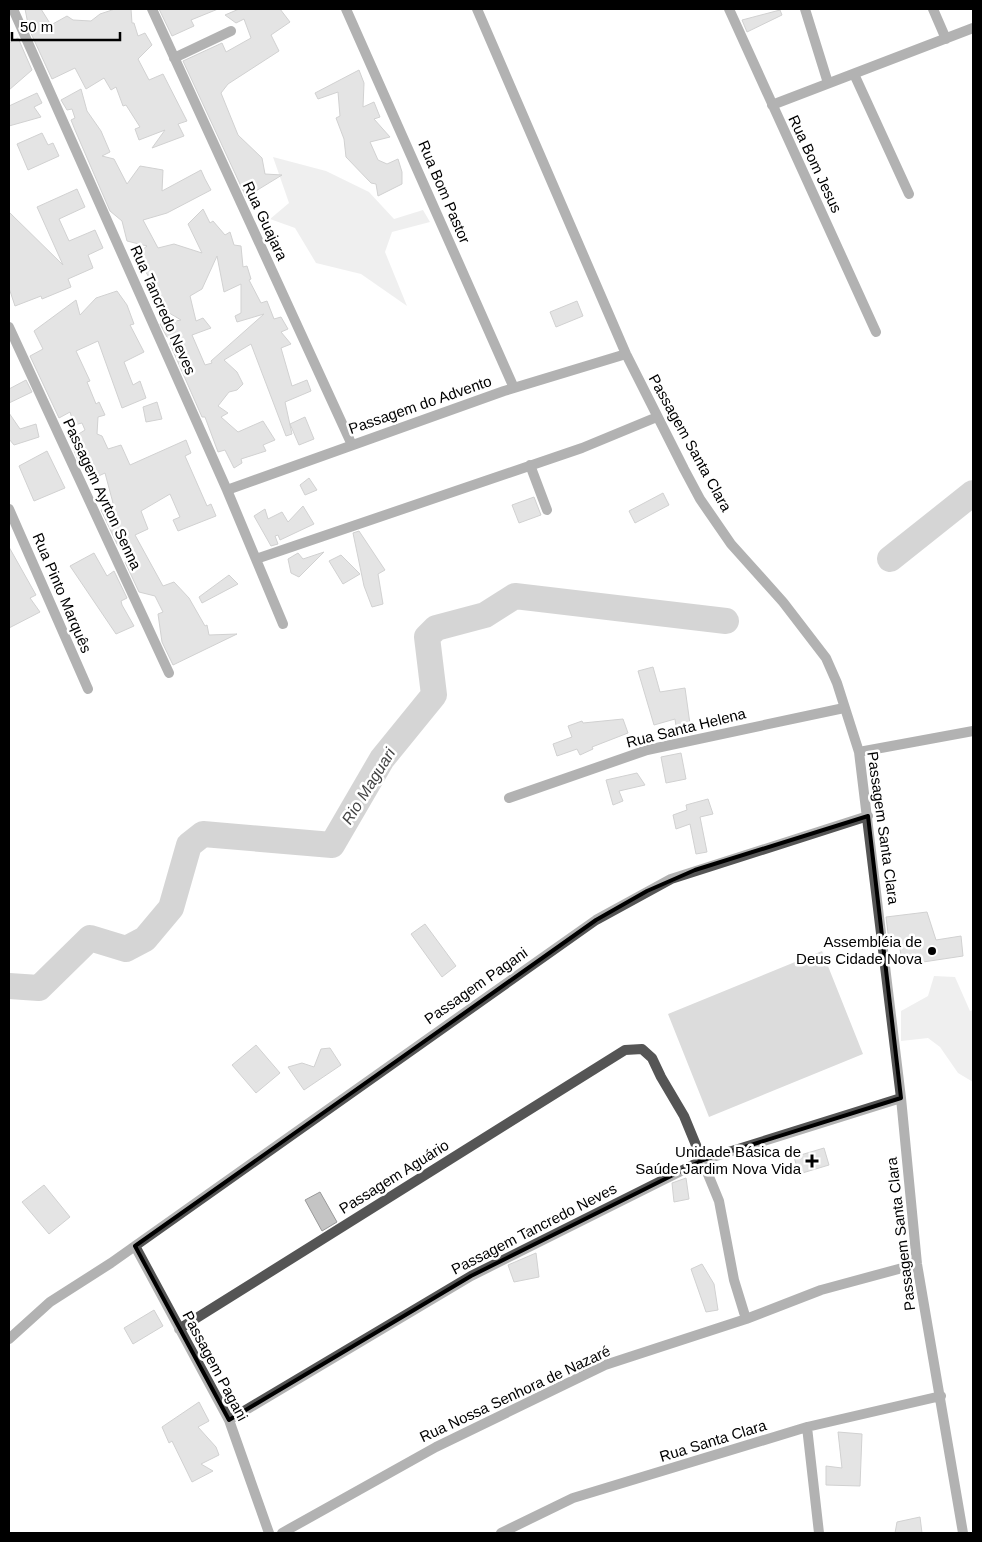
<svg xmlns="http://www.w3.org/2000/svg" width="982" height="1542" font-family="Arial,sans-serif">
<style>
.green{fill:#dcdcdc}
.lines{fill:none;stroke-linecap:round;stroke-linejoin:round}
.river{stroke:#a3a3a3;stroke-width:26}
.building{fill:#c4c4c4;stroke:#999;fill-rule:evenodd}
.street{stroke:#555;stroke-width:10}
.marked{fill:none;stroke:#000;stroke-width:4;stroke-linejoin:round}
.poi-dot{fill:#000;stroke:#fff;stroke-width:2}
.labels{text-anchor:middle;stroke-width:5;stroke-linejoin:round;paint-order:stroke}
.street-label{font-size:15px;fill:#000;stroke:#fff}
.poi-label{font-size:15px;fill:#000;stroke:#fff;text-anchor:end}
.water-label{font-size:16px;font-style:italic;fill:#444;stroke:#fff}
</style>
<rect width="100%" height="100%" fill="#fff"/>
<!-- green -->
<path class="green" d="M 273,157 L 326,171 L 369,192 L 394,219 L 423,210 L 430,222 L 392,232 L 385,252 L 407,306 L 361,274 L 316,263 L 295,228 L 270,219 L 289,203 Z
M 822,951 L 863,1054 L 709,1117 L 668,1014 Z
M 934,976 L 955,977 L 970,1011 L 973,1010 L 973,1082 L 958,1073 L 940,1047 L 928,1038 L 901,1041 L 901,1011 L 928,996 Z"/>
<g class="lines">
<!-- river -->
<path class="river" d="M 890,559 L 973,493
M 9,986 L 39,988 L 90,938 L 126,949 L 145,939 L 171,908 L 189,845 L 203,834 L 332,845 L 382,759 L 434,695 L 427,637 L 436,628 L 485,615 L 515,596 L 726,621"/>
</g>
<!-- building -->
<path class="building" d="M 25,9 L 41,9 L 51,25 L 67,16 L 73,20 L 91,21 L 100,14 L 115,9 L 131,9 L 132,23 L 134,23 L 138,36 L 145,33 L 152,45 L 138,59 L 149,80 L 163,74 L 187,121 L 178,124 L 184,136 L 152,148 L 165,130 L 139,140 L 135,129 L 140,127 L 126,105 L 123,106 L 116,87 L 111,90 L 104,78 L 86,89 L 75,68 L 52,79 L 29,29 Z
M 159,9 L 218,9 L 191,20 L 194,26 L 172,36 Z
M 239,9 L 280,9 L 290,22 L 271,35 L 279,51 L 228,84 L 221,93 L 238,135 L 262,158 L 265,174 L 282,175 L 246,197 L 183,61 L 222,43 L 226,52 L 251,38 L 244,19 L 236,23 L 225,15 Z
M 780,10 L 782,15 L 747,32 L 742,20 Z
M 18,38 L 32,70 L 9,90 L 9,43 Z
M 359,70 L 364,83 L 363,107 L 374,102 L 380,117 L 374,119 L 390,137 L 370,142 L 378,160 L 387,164 L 398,159 L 402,172 L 402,184 L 378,196 L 376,184 L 371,183 L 346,157 L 344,139 L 336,118 L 340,116 L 338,92 L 318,99 L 315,93 Z
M 81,89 L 87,111 L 101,131 L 110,152 L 102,156 L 114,159 L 127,184 L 140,166 L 163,170 L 162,191 L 201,170 L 205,179 L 211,190 L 167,213 L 143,220 L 158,248 L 174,244 L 202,253 L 188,224 L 203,209 L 210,223 L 213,221 L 225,235 L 230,232 L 234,245 L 241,246 L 243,267 L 247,266 L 251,279 L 249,280 L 261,303 L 267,301 L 274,319 L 281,317 L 288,329 L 281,332 L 291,344 L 281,348 L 292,386 L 307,380 L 311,391 L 285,402 L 292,434 L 286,436 L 251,344 L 224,360 L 237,372 L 243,384 L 237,390 L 229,392 L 218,406 L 228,413 L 221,417 L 238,432 L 263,421 L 275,440 L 263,445 L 266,451 L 241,459 L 242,463 L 234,468 L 225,450 L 218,452 L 205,417 L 202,417 L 170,344 L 171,340 L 167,337 L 160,324 L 181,320 L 159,307 L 156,299 L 152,300 L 149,288 L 154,286 L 136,255 L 147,246 L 127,241 L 122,221 L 110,211 L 75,130 L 71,120 L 75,118 L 72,109 L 67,110 L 61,100 ZM 217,256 L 224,292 L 241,284 L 241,313 L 235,316 L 237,322 L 264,314 L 211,361 L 212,363 L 205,365 L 192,335 L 211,328 L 203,318 L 196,321 L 190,296 L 202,289 Z
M 37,93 L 42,103 L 34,107 L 41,117 L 9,126 L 9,106 Z
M 42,133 L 48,145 L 53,143 L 59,156 L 28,170 L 17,144 Z
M 77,189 L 85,207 L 59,219 L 69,241 L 95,230 L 103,248 L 88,255 L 93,268 L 68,279 L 71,287 L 42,299 L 41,296 L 15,306 L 9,288 L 9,212 L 63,265 L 37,207 Z
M 117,291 L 127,305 L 134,324 L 130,325 L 144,352 L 124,362 L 133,385 L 140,381 L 146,398 L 122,408 L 98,341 L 76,351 L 90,381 L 87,382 L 96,404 L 99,402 L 105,415 L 98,417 L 97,434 L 102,436 L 108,449 L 121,445 L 130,465 L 186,440 L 191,453 L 185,456 L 207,506 L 211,504 L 216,516 L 178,531 L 173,520 L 180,517 L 170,494 L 141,511 L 148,529 L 135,535 L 163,586 L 174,582 L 189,598 L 205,626 L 207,625 L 209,635 L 237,634 L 173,665 L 162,642 L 158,614 L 163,612 L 155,596 L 139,592 L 125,562 L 128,559 L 117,544 L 101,510 L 113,503 L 105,473 L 90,480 L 81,459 L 78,460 L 73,448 L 79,440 L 77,435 L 85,430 L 82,423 L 74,425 L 70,412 L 59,418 L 30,356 L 43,349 L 34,331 L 42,325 L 76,300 L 80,315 L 96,298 Z
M 577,301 L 583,316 L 556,327 L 550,312 Z
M 26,380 L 32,392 L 9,403 L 9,389 Z
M 157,402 L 162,419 L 146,422 L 143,407 Z
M 9,413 L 20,429 L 36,424 L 39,437 L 14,445 L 9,439 Z
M 305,417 L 314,439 L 299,445 L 290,424 Z
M 47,451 L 65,488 L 34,501 L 19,466 Z
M 309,478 L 317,490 L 305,495 L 300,485 Z
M 663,493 L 669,505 L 635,523 L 629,511 Z
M 534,497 L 541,515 L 519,523 L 512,505 Z
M 303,506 L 314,524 L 280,540 L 278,535 L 275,536 L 278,544 L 271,546 L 254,516 L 265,509 L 268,519 L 282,512 L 288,522 Z
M 359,531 L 385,570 L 378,574 L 383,604 L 372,607 L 364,586 L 353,533 Z
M 9,547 L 36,595 L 30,598 L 40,612 L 9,628 Z
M 324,552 L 299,577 L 291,573 L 288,559 L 298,553 L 303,559 Z
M 94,553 L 107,576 L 114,571 L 127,598 L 121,601 L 122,605 L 134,626 L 116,634 L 70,566 Z
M 341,555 L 360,574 L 343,584 L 329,561 Z
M 229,575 L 238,584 L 202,603 L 199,597 Z
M 653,667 L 660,692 L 685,688 L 690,724 L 676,726 L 675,719 L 654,725 L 638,671 Z
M 623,719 L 628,733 L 592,747 L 593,749 L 580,755 L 577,749 L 557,756 L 553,744 L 572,737 L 568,726 L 582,721 L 583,723 Z
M 681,753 L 686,779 L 666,783 L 661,757 Z
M 637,773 L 645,785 L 619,791 L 623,801 L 613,805 L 606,780 Z
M 708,799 L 713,814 L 700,817 L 707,852 L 696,854 L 690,824 L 676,829 L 673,815 L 687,810 L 686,805 Z
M 927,912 L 936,940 L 961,936 L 963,956 L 903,965 L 898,939 L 889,941 L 886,917 Z
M 425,924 L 456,966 L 442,977 L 411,934 Z
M 256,1045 L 280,1073 L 256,1093 L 232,1065 Z
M 330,1048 L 341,1065 L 304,1090 L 288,1067 L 302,1063 L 314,1067 L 321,1049 Z
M 824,1148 L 829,1165 L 799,1174 L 794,1157 Z
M 686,1178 L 689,1199 L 674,1202 L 672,1183 Z
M 44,1185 L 70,1217 L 49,1234 L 22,1202 Z
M 320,1192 L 337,1222 L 322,1231 L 305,1200 Z
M 536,1253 L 539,1277 L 514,1282 L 508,1265 Z
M 702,1264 L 714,1284 L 718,1310 L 706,1312 L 691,1269 Z
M 154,1310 L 163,1326 L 133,1344 L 124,1328 Z
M 199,1402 L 209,1421 L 198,1427 L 216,1447 L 219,1455 L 201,1464 L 213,1471 L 192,1482 L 172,1441 L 169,1443 L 162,1427 Z
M 838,1432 L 862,1434 L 860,1486 L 826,1485 L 826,1466 L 842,1468 Z
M 920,1517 L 922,1533 L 895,1533 L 897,1522 Z"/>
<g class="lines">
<!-- street -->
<path class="street" d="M 13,9 L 227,490 L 283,624
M 152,9 L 352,445
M 346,9 L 514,388
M 477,9 L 626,354 L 684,469 L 700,499 L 731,544 L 783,602 L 826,658 L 837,683 L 859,752 L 901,1098 L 917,1264 L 963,1533
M 729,9 L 876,332
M 805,9 L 828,83
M 933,9 L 946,39
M 174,58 L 231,31
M 854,74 L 909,194
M 772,105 L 973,28
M 9,327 L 169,673
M 530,465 L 547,510
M 227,490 L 504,391 L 626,354
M 9,509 L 88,689
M 256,559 L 582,448 L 657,417
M 859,752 L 973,731
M 509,798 L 647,750 L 844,708
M 135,1246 L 229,1420 L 269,1533
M 179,1329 L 625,1050 L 642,1049 L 652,1058 L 661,1077 L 684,1116 L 719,1201 L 734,1280 L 746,1319
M 9,1339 L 50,1302 L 111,1263 L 596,920 L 671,879 L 868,816
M 229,1420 L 471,1276 L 703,1160 L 901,1098
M 807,1427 L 819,1533
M 282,1533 L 436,1447 L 605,1365 L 746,1319 L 821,1290 L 917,1264
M 501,1533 L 573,1498 L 807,1427 L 941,1396"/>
</g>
<!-- marked area -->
<path d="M0 0H982V1542H0ZM 868,816 L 901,1098 L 703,1160 L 471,1276 L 229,1420 L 135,1246 L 596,920 L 647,891 L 695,870 Z" fill="#fff" fill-opacity=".55" fill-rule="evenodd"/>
<path class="marked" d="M 868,816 L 901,1098 L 703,1160 L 471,1276 L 229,1420 L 135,1246 L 596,920 L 647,891 L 695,870 Z"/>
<!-- markers -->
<g class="poi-dot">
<circle cx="932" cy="951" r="5"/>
<path d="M809.5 1153.5h5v5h5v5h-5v5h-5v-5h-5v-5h5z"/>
</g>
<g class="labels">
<!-- street labels -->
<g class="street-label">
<text transform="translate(815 164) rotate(65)" y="5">Rua Bom Jesus</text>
<text transform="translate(444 192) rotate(67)" y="5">Rua Bom Pastor</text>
<text transform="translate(265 221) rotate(65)" y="5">Rua Guajara</text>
<text transform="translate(163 310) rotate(66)" y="5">Rua Tancredo Neves</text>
<text transform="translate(420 405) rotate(-19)" y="5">Passagem do Advento</text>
<text transform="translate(690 443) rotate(61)" y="5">Passagem Santa Clara</text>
<text transform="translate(102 494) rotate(65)" y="5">Passagem Ayrton Senna</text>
<text transform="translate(62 593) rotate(67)" y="5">Rua Pinto Marquês</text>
<text transform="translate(686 728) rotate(-14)" y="5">Rua Santa Helena</text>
<text transform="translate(883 828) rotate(82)" y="5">Passagem Santa Clara</text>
<text transform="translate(476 986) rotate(-35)" y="5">Passagem Pagani</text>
<text transform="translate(394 1177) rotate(-32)" y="5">Passagem Aguário</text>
<text transform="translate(534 1229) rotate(-27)" y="5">Passagem Tancredo Neves</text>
<text transform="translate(901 1234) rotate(-97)" y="5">Passagem Santa Clara</text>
<text transform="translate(215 1366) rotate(62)" y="5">Passagem Pagani</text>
<text transform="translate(515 1394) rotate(-25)" y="5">Rua Nossa Senhora de Nazaré</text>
<text transform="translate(713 1441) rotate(-17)" y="5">Rua Santa Clara</text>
</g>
<!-- poi labels -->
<g class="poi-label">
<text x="922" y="947">Assembléia de<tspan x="922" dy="17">Deus Cidade Nova</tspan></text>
<text x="801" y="1157">Unidade Básica de<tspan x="801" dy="17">Saúde Jardim Nova Vida</tspan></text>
</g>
<!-- water labels -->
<g class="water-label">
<text transform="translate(368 786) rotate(-58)" y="6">Rio Maguari</text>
</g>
</g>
<!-- border -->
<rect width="982" height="1542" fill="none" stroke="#000000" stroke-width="20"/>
<!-- scale -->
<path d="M12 32v8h108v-8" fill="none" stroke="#000000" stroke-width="2.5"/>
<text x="20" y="32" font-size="15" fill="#000000" stroke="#ffffff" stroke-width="4" paint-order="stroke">50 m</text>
</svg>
